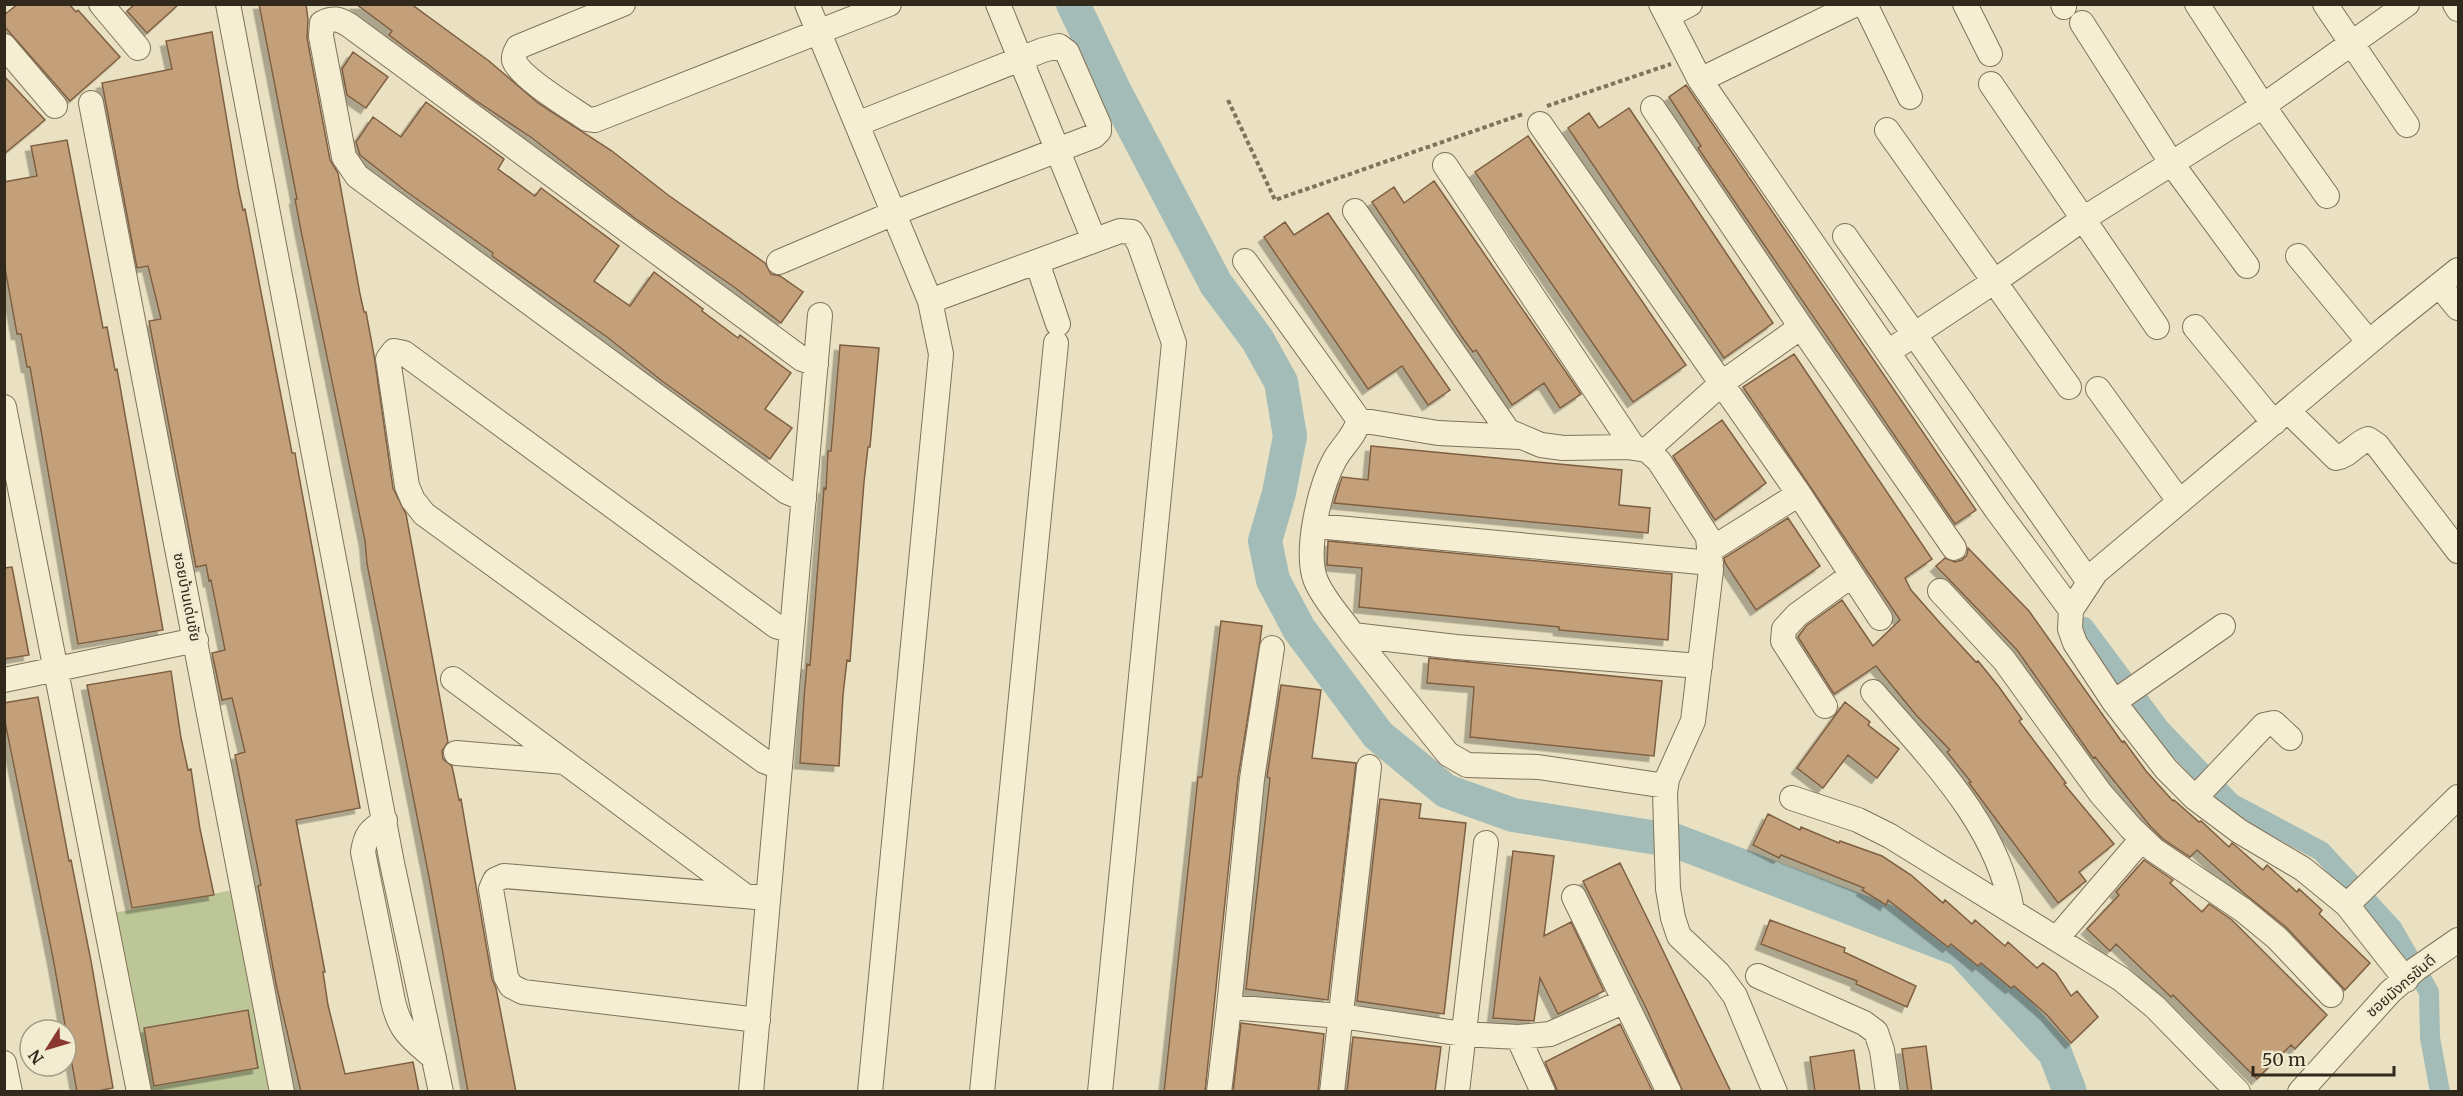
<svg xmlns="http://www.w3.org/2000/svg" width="2463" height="1096" font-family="Merriweather,'Noto Sans Thai',serif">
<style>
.green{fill:#bcc696}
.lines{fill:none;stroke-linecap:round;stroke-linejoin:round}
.canal{stroke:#a3bcb7;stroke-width:20}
.river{stroke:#a3bcb7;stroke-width:34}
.building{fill:#c4a07a;stroke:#7e5f42;stroke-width:1.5;filter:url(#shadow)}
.minor-casing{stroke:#81725a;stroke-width:26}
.path{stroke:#81725a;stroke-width:4;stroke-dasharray:4.5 3;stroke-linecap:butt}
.minor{stroke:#f5eed3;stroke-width:24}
.labels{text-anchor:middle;stroke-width:6;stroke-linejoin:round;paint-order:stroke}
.street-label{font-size:15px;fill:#32291d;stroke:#f1ebd0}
</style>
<defs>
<filter id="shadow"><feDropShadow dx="-5.5" dy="5.5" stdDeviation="0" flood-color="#0004"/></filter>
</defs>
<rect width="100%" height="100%" fill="#e9e1c1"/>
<!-- green -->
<path class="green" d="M 233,890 L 273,1091 L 149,1091 L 114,913 Z"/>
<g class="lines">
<!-- canal -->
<path class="canal" d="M 2084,627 L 2160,729 L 2231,803 L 2321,851 L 2392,928 L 2429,992 L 2430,1038 L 2440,1092"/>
<!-- river -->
<path class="river" d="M 1073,4 L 1115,92 L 1216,284 L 1257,339 L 1281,382 L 1290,436 L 1279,493 L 1265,541 L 1273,580 L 1299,629 L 1378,735 L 1446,791 L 1513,815 L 1676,841 L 1961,950 L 2055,1053 L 2070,1092"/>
</g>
<!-- building -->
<path class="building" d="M 18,4 L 69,4 L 76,12 L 78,10 L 120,57 L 70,101 L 4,26 L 4,15 Z
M 135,4 L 179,4 L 147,33 L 127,11 Z
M 259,4 L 306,4 L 308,20 L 307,38 L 330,160 L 338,173 L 360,294 L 364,312 L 366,312 L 374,355 L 393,488 L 406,514 L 447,737 L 448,742 L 442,751 L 443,759 L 452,766 L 459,800 L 461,799 L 492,979 L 496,988 L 516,1092 L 468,1092 L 429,877 L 367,564 L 365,541 L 301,231 L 295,199 L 297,199 Z
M 356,4 L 411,4 L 489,61 L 538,103 L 612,151 L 668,195 L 765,263 L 771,274 L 780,276 L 803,292 L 781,323 L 734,287 L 636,219 L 532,138 L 475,100 L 389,35 L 392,31 Z
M 212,32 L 239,192 L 243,210 L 245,209 L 292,453 L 295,453 L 297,465 L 360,808 L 296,820 L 325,972 L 323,972 L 328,1005 L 345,1074 L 413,1062 L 419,1092 L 301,1092 L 276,984 L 258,886 L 261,885 L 235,755 L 245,752 L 232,698 L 222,700 L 212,653 L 225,650 L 211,580 L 209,581 L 206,565 L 196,567 L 149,321 L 161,319 L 148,266 L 137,268 L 102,83 L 172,69 L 166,41 Z
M 353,52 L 388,77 L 366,108 L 347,95 L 342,69 Z
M 4,76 L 45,120 L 4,154 Z
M 1686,85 L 1976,510 L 1955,524 L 1698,148 L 1701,146 L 1669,97 Z
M 426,102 L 504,159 L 498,169 L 535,196 L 541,188 L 619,246 L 594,281 L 630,306 L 654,272 L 703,309 L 702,311 L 738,338 L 740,335 L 791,373 L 765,409 L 792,428 L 770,459 L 662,381 L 607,337 L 492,256 L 493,253 L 407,192 L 360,155 L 356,142 L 373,117 L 401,137 Z
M 1629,108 L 1773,323 L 1724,358 L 1568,128 L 1589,113 L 1599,128 Z
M 1528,136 L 1686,365 L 1633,402 L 1475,172 Z
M 67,140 L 103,328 L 107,327 L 115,370 L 117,369 L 163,630 L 78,644 L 30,367 L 27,367 L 21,334 L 17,334 L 4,263 L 4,182 L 37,176 L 31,146 Z
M 1434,181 L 1581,394 L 1560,408 L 1544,383 L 1512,405 L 1476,350 L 1473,352 L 1464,340 L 1372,202 L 1394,187 L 1404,203 Z
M 1328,213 L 1450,390 L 1428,405 L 1402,366 L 1368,389 L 1264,237 L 1285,222 L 1294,235 Z
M 840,345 L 879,348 L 870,447 L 868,447 L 864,482 L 850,661 L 847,660 L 843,695 L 839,766 L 800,763 L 804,698 L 807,664 L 810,665 L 824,488 L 826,489 L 828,451 L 831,451 Z
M 1794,354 L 1932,559 L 1905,578 L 1911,590 L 1940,623 L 1976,662 L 1978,661 L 1999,687 L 2022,719 L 2019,721 L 2066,783 L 2064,784 L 2114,844 L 2079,872 L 2086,881 L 2058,903 L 1969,783 L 1971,782 L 1947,752 L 1950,750 L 1916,715 L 1876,666 L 1834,694 L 1798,637 L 1806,626 L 1842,600 L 1873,646 L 1900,620 L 1743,387 Z
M 1722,420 L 1766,483 L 1715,520 L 1673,456 Z
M 1371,446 L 1622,470 L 1619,505 L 1650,508 L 1648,533 L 1334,503 L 1342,477 L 1368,480 Z
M 1788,518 L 1820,566 L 1756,610 L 1725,563 L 1724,558 Z
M 1328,541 L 1672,574 L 1668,640 L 1559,630 L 1559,627 L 1359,607 L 1362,568 L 1327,565 Z
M 1968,548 L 2029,611 L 2122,742 L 2124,741 L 2146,771 L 2173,801 L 2174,800 L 2199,822 L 2201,821 L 2229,847 L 2232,843 L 2237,847 L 2263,870 L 2267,865 L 2297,892 L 2299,889 L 2322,910 L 2319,914 L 2370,963 L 2345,990 L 2287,928 L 2245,894 L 2197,850 L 2190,857 L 2163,839 L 2150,826 L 2095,757 L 2093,758 L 2017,650 L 1936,566 L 1945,558 L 1955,562 L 1962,560 L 1967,555 Z
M 12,567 L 29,655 L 4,659 L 4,568 Z
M 1221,621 L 1262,626 L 1260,641 L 1238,778 L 1205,1092 L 1164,1092 L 1198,777 L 1202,777 Z
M 1429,658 L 1662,681 L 1654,756 L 1470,737 L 1474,687 L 1427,683 Z
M 171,671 L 181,738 L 188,770 L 191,769 L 200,829 L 214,895 L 132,908 L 87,685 Z
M 1281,685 L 1321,690 L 1312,758 L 1356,763 L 1328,1000 L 1246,989 L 1270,778 L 1267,777 Z
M 38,697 L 69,861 L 71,860 L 91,961 L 113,1088 L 93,1092 L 77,1092 L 53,958 L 4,717 L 4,703 Z
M 1845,702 L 1870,722 L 1868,725 L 1899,749 L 1877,778 L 1848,755 L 1823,788 L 1797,768 Z
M 1380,799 L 1421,804 L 1419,818 L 1466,823 L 1444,1014 L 1357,1001 Z
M 1768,814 L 1800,830 L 1801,827 L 1839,843 L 1840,841 L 1882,856 L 1911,875 L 1943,903 L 1945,900 L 1972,924 L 1975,920 L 2005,946 L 2008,942 L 2037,968 L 2043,963 L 2056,973 L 2071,996 L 2077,991 L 2098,1017 L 2071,1043 L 2047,1015 L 2014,986 L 2011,988 L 1981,963 L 1978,966 L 1951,944 L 1948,947 L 1888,900 L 1886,905 L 1862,890 L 1864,888 L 1781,855 L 1779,858 L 1753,845 Z
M 1513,851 L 1554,856 L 1544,936 L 1571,922 L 1604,991 L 1558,1014 L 1540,978 L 1534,1021 L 1493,1018 Z
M 2144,860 L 2173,880 L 2170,883 L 2202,912 L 2209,904 L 2232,920 L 2327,1015 L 2295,1049 L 2291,1045 L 2257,1079 L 2173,995 L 2171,997 L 2116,944 L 2110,951 L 2087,929 L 2119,895 L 2116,892 Z
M 1620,863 L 1654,932 L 1731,1092 L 1683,1092 L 1647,1010 L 1583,881 Z
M 1770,920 L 1845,948 L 1844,952 L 1916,986 L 1907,1007 L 1856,984 L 1857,981 L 1761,944 Z
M 248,1010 L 258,1068 L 154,1086 L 144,1028 Z
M 1241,1023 L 1324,1034 L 1318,1092 L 1233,1092 Z
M 1620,1024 L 1653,1092 L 1558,1092 L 1545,1062 Z
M 1353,1037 L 1441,1047 L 1435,1092 L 1347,1092 Z
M 1926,1046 L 1932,1092 L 1908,1092 L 1902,1049 Z
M 1854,1050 L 1860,1092 L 1815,1092 L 1810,1057 Z"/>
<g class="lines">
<!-- minor casing -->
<g class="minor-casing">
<path id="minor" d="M 101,4 L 138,48
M 228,4 L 392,863 L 441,1092
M 623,4 L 518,47 C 516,51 513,55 514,60 C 519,77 571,108 587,119 L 595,120 L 889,4
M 807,4 L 930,301 L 941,354 L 870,1092
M 998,4 L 1094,240
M 1661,4 L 1700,80 L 1996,509 L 2071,610
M 1865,4 L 1910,97
M 1965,4 L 1990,54
M 2063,4 L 2064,7
M 2197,4 L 2263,106 L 2327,196
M 2325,4 L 2407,125
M 2455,4 L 2458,9
M 1667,16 L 1690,4
M 2082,23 L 2172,164 L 2247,266
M 4,46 L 55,106
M 1700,80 L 1856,4
M 1991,84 L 2157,327
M 91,103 L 282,1092
M 1653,108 L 1801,327 L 1954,548
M 1540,124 L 1799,494 L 1880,618
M 1887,130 L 2069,387
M 1445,165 L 1634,448
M 1355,211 L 1508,431 L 1541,445 L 1563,448 L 1627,447 L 1647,450 L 1659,461 L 1708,537 L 1711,570 L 1693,721 L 1667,779 L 1665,793 L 1668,889 L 1673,918 L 1679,936 L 1718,973 L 1735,996 L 1775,1092
M 1845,236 L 2089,582
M 2298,256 L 2369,342
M 1245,261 L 1359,420 C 1355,436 1343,445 1335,459 C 1320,486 1304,552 1316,581 C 1324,600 1341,618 1353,635 L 1456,647 L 1700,666
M 779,262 L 894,213 L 1094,136 L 1099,131 L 1099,125 L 1067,52 L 1059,46 L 1043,50 L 857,124
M 1037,262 L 1058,324
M 2439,285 L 2458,308
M 930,301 L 1120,231 L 1132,232 L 1139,243 L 1174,343 L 1100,1092
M 2195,327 L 2274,423
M 1888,352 L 1995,281 L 2083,219 L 2263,106 L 2407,4
M 2098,389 L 2179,501
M 4,407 L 139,1092
M 2288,411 L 2336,458 C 2349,456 2356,443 2368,439 L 2377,445 L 2458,551
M 1359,420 L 1438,433 L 1520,437
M 1647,450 L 1722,383 L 1801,327
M 804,499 L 787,492 L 357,176 L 344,157 L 321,36 L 322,23 C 333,17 339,19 349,25 L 802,359 L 816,364
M 1316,526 L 1711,563
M 1710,550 L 1799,494
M 1940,591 L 2004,660 L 2101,794 L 2131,828 L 2154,850 L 2243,910 L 2277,938 L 2331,995
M 1353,635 L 1448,754 L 1467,765 L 1538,767 L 1666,786
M 453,679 L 745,896
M 4,680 L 196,640
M 1873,692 C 1928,756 1998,824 2012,911
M 2114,702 L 2223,626
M 1825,706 L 1783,641 L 1784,629 L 1797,615 L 1852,575
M 456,753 L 565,762
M 780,767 L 764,761 L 424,514 L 413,500 L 407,486 L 388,359 L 394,351 L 404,353 L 776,626 L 792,631
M 1792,798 L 1858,820 L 1890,836 L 2121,979 L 2155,1007 L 2238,1092
M 2195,798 L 2264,725 L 2274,723 L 2290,738
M 385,820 C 370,831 366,833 363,852 L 393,1001 C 400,1032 411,1038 434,1058
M 1574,897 L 1669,1092
M 2347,905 L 2458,797
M 2057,938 L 2142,839
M 1758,976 L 1864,1023 L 1876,1032 L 1882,1050 L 1888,1092
M 2406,980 L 2347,905 L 2303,869 L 2239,831 L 2195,798 L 2166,769 L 2114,702 L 2075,643 L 2070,629 L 2071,610 L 2096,572 L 2387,327 L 2458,270
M 1229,1007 L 1341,1016 L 1463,1034 L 1518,1037 L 1550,1034 L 1625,1001
M 758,1020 L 523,992 L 511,986 L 506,977 L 491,889 L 495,880 L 504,876 L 768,898
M 1518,1037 L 1543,1092
M 4,1063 L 10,1092
M 751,1092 L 820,315
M 982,1092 L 1056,343
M 1219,1092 L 1229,1007 L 1252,779 L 1272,648
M 1332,1092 L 1369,767
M 1457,1092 L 1486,843
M 2300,1092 L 2390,992 L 2416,969 L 2458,940"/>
</g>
<!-- path -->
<path class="path" d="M 1228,100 L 1275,200 L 1523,114
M 1547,106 L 1671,64"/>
<!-- minor -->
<use href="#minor" class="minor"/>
</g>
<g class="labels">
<!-- street labels -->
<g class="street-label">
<text transform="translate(187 597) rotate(79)" y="5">ซอยบ้านเด่นชัย</text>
<text transform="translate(2401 986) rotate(-41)" y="5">ซอยมังกรขันดี</text>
</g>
</g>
<!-- border -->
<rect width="2463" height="1096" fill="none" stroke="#32291d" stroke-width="12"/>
<!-- north arrow -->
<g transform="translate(48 1048) rotate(233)"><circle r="28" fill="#f1ebd0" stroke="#a59d88" stroke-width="1.5"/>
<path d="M0-4.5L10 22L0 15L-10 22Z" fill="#8a3730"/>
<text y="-9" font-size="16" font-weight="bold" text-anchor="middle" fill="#32291d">N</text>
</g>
<!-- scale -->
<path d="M2253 1066v9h141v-9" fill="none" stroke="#32291d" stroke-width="3"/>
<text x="2262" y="1066" font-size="18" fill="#32291d" stroke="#f1ebd0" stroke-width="4.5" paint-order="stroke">50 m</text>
</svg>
